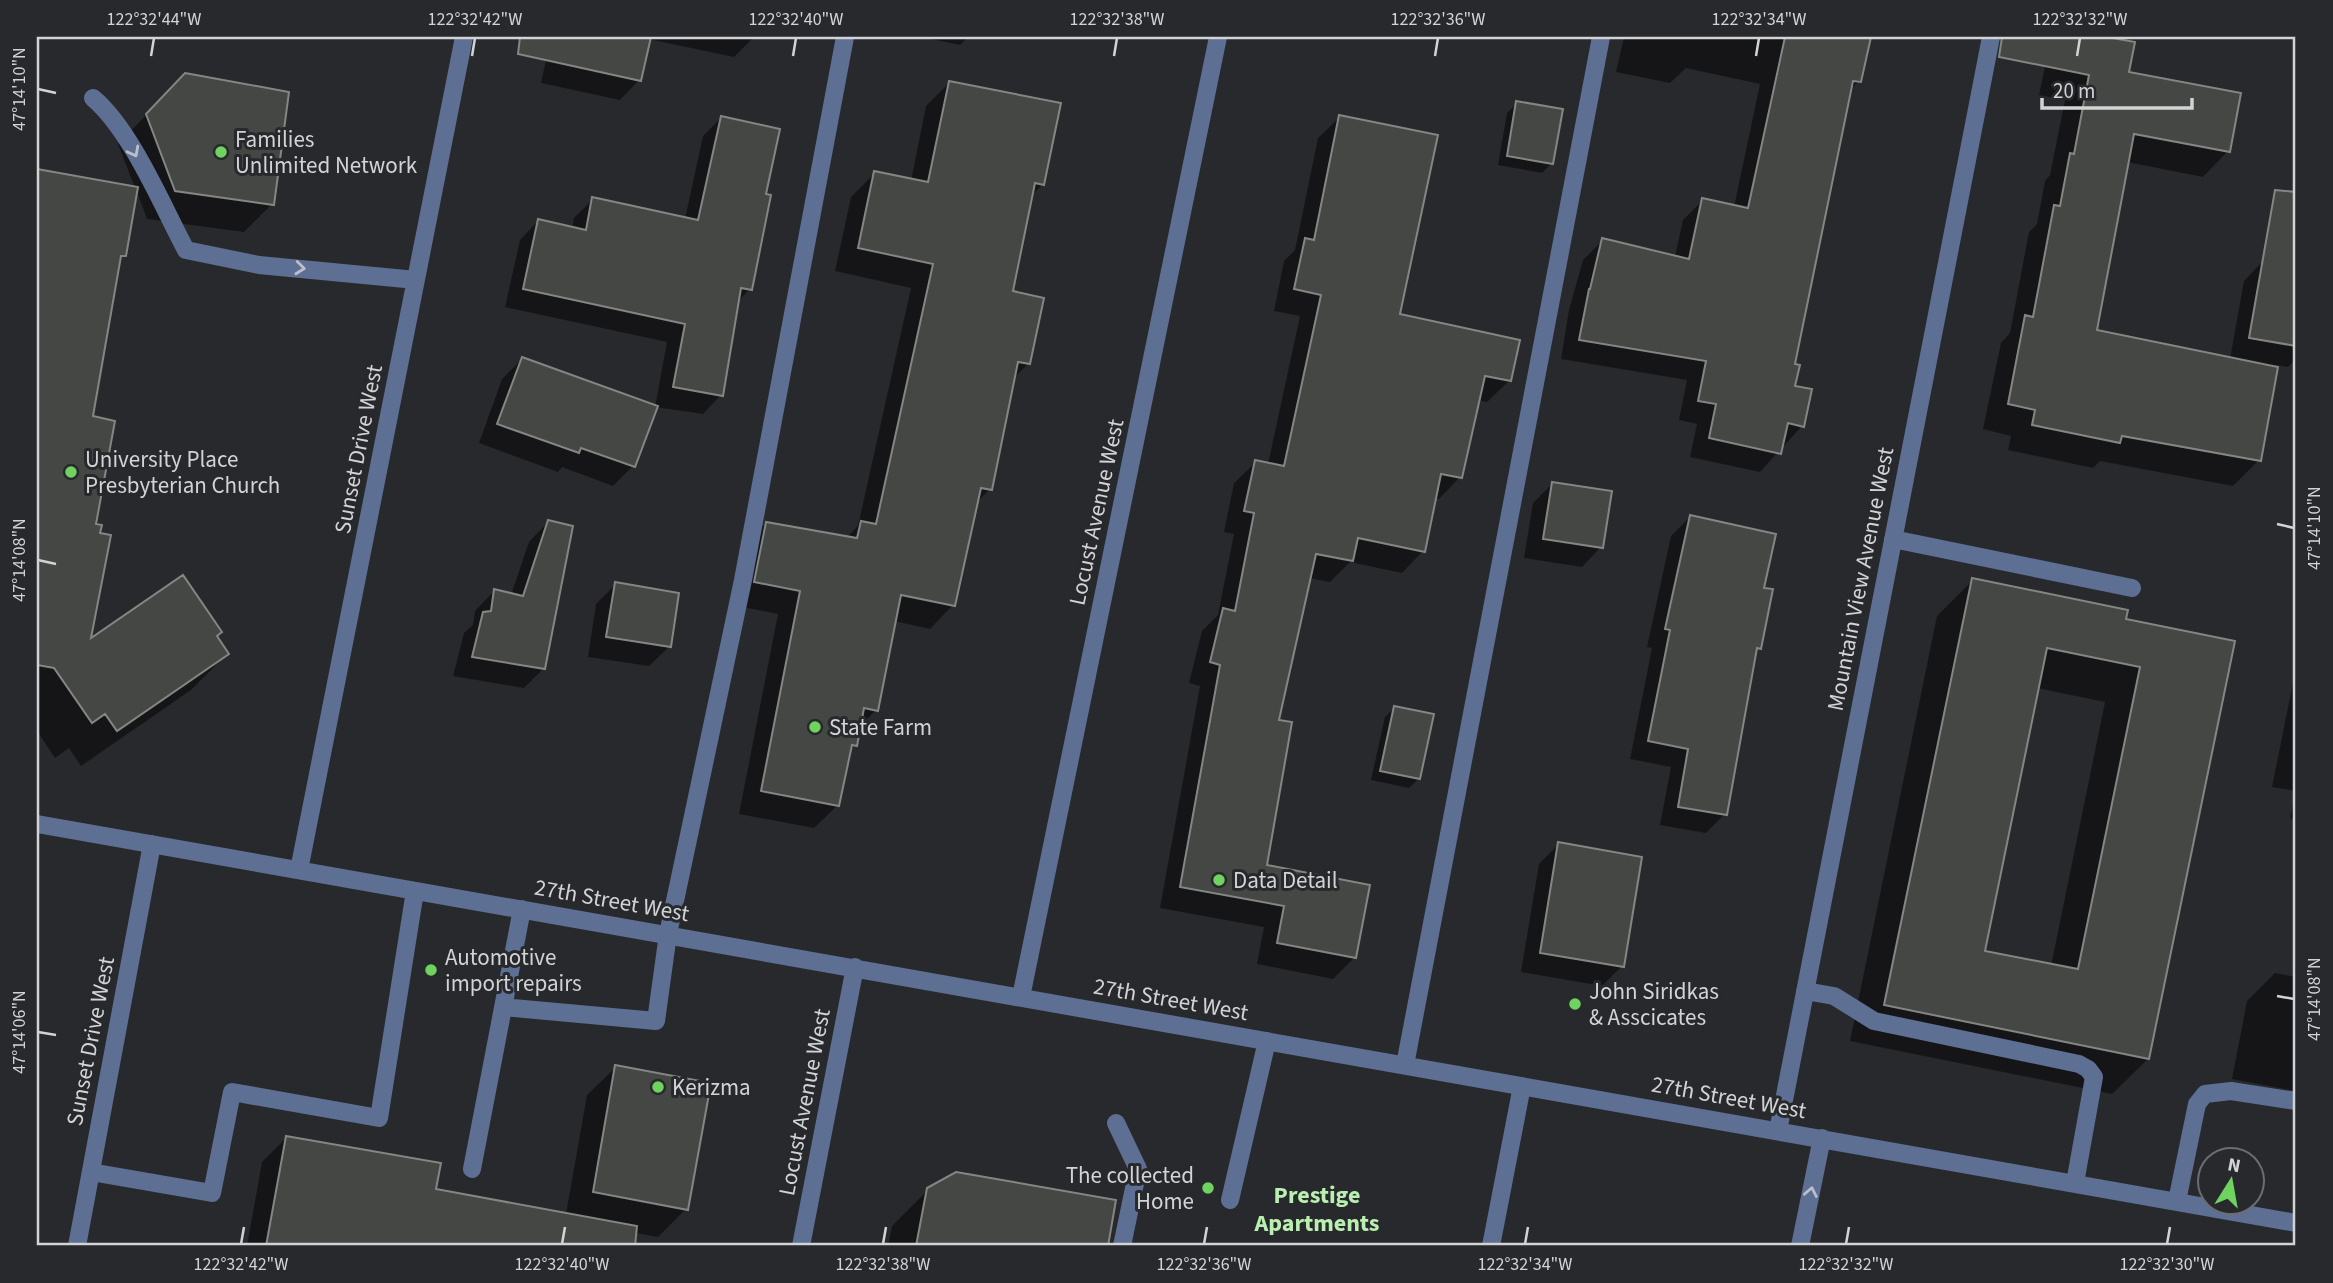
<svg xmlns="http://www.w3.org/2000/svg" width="2333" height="1283" font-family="'Source Sans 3',sans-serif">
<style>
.shadow{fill:#0007;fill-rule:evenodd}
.building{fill:#444744;stroke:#848683;stroke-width:2;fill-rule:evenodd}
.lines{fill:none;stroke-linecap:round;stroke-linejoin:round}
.minor{stroke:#5e6f94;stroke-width:18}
.oneway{stroke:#bbbfc8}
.ticks{fill:none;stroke:#d2d3d5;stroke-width:2.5}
.poi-dot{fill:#70d35f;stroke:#28292c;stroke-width:2.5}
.labels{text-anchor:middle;stroke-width:6;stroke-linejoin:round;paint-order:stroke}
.poi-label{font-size:23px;fill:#d2d3d5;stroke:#28292c;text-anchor:start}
.street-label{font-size:23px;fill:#d2d3d5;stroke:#28292c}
.neighbourhood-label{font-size:24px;font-weight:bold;fill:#baefb1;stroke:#28292c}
.neatline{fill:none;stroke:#d2d3d5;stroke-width:2.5}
.ticks-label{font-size:18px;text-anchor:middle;fill:#d2d3d5}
</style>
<rect width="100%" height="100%" fill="#28292c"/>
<!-- shadow -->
<path class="shadow" d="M 551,37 L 754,37 L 734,57 L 648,39 L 639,80 L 620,100 L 541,83 Z
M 922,37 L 968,37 L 960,45 Z
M 1624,37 L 1869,37 L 1859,81 L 1849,91 L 1793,365 L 1793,387 L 1802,426 L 1760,472 L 1690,457 L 1697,424 L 1679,420 L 1687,380 L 1561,359 L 1569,310 L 1583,260 L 1603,240 L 1675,257 L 1683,220 L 1703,200 L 1734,207 L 1760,84 L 1686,68 L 1670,83 L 1616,72 Z
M 2067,37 L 2098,37 L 2133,44 L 2127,73 L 2228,151 L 2203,177 L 2127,162 L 2095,331 L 2230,359 L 2244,281 L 2263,261 L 2296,267 L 2296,359 L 2288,367 L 2276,365 L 2259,460 L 2233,486 L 2100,461 L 2093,468 L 2008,450 L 2011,436 L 1983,429 L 2001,343 L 2010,333 L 2029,232 L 2037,224 L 2045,181 L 2050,175 L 2065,100 L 2039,95 L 2047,57 Z
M 950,82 L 1043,184 L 1031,196 L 1011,292 L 1029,363 L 1013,379 L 990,489 L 975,504 L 953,605 L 930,629 L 894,621 L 876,710 L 858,728 L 855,745 L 848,752 L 838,805 L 814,828 L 739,814 L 778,614 L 732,605 L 742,547 L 766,523 L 846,538 L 858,526 L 911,288 L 835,271 L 851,197 L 875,173 L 911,181 L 926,106 Z
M 1517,103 L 1552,163 L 1542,173 L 1498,165 L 1507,113 Z
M 157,104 L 272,204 L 244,232 L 147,219 L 136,189 L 124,256 L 118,261 L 91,418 L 94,525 L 89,642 L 216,637 L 227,654 L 191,690 L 81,766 L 69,748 L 55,758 L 37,731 L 37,170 L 135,188 L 118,144 Z
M 1340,117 L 1397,315 L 1509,381 L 1487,402 L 1477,400 L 1460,477 L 1439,499 L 1434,498 L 1423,551 L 1402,573 L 1350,562 L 1330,582 L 1309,578 L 1277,721 L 1265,866 L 1355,957 L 1333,979 L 1257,964 L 1264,927 L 1160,908 L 1200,686 L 1189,683 L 1202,631 L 1218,615 L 1234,534 L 1224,532 L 1234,483 L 1256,462 L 1268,464 L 1300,316 L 1274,311 L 1284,261 L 1295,250 L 1318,138 Z
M 721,118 L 764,196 L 750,289 L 737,302 L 721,395 L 703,414 L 655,407 L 667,342 L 505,307 L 520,240 L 538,221 L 572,229 L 574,218 L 593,199 L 685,219 L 703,136 Z
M 522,359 L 633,466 L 613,486 L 562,467 L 558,472 L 479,443 L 502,379 Z
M 1552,484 L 1601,547 L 1582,567 L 1524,558 L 1533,503 Z
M 1690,517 L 1762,589 L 1759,648 L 1755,652 L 1725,814 L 1706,833 L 1660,825 L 1671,767 L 1630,759 L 1652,648 L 1647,647 L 1671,536 Z
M 548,522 L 544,668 L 524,688 L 453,676 L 464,633 L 473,625 L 475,611 L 494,591 L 511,595 L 529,542 Z
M 1973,580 L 2124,620 L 2233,642 L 2148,1059 L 2112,1094 L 1850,1041 L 1937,616 ZM 2037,688 L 2105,702 L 2051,966 L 1983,952 Z
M 616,584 L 669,647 L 649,666 L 588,657 L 596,604 Z
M 2296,668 L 2296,820 L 2290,818 L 2296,791 L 2272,787 Z
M 1394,708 L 1418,779 L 1409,788 L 1371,780 L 1385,717 Z
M 1559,844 L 1622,966 L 1602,986 L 1521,972 L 1539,864 Z
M 2275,973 L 2296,977 L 2296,1091 L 2232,1079 L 2247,1001 Z
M 616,1067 L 686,1209 L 658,1237 L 570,1221 L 566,1246 L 247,1246 L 262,1162 L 286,1138 L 434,1191 L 566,1214 L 587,1095 Z
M 928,1190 L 1114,1202 L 1106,1246 L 888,1246 L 892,1226 Z"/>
<!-- building -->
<path class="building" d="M 520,37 L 651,37 L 641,81 L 518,54 Z
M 1785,37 L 1871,37 L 1861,82 L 1853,81 L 1795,364 L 1800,365 L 1795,386 L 1812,389 L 1804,427 L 1788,423 L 1781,454 L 1709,438 L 1716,404 L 1698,401 L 1706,361 L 1579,340 L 1589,289 L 1590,289 L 1602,238 L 1689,259 L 1702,198 L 1748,208 Z
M 2002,37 L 2107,37 L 2135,42 L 2129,72 L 2241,93 L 2230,152 L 2134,134 L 2097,330 L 2278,367 L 2261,461 L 2122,436 L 2120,443 L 2032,425 L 2035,410 L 2008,404 L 2025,315 L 2033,317 L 2054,205 L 2060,206 L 2070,153 L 2074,154 L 2089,75 L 1999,57 Z
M 185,73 L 289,92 L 274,205 L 175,191 L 146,114 Z
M 949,81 L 1061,103 L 1044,185 L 1035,183 L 1013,291 L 1044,298 L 1030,364 L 1018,362 L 992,490 L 981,488 L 955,606 L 901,595 L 878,711 L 864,708 L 857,746 L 852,745 L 839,806 L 761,791 L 800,591 L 754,582 L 766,522 L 857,538 L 861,521 L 876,524 L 933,264 L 858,248 L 874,171 L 928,182 Z
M 1516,101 L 1563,109 L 1553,164 L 1507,156 Z
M 1339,115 L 1438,135 L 1400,314 L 1520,340 L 1511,381 L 1485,376 L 1462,478 L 1441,474 L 1425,552 L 1358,538 L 1353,561 L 1316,554 L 1279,720 L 1292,722 L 1267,865 L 1370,885 L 1356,958 L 1277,943 L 1284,906 L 1180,887 L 1220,665 L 1210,662 L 1223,608 L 1235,611 L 1254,513 L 1244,511 L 1255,460 L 1284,466 L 1321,295 L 1294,289 L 1305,238 L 1314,240 Z
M 721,116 L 780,129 L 766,194 L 771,195 L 752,290 L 741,288 L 723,396 L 673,387 L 685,324 L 523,289 L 538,219 L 586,230 L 592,197 L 698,220 Z
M 37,169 L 138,187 L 126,256 L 121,256 L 93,416 L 115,421 L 96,524 L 102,525 L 100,533 L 111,535 L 91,638 L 183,575 L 222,632 L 217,636 L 229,654 L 117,731 L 105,714 L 92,723 L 54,668 L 37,665 Z
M 2275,190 L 2296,192 L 2296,346 L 2249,338 Z
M 522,357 L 658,406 L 635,467 L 581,448 L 579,453 L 497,424 Z
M 1552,482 L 1612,491 L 1603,548 L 1543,539 Z
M 1690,515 L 1776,534 L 1764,588 L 1773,589 L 1761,649 L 1757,648 L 1727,815 L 1678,807 L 1688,749 L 1648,741 L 1670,630 L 1665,629 Z
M 548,520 L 573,526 L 545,669 L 472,657 L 483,612 L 491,611 L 494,589 L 523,596 Z
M 1972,578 L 2128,610 L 2126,619 L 2235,641 L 2149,1059 L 1884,1005 ZM 2047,648 L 2140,667 L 2078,969 L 1985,951 Z
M 615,582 L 679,593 L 671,647 L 606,637 Z
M 1394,706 L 1434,714 L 1420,779 L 1380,771 Z
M 1558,842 L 1642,857 L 1624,967 L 1540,953 Z
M 615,1065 L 711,1083 L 688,1210 L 593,1192 Z
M 286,1136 L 441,1163 L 436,1189 L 637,1226 L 635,1246 L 266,1246 Z
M 956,1172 L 1116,1200 L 1108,1246 L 916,1246 L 927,1188 Z"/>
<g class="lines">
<!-- minor -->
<path class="minor" d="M 93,98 C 131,130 162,205 186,250 L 259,265 L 416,280
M 1893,539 L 2132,588
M 37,824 L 2296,1223
M 299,870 L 464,37
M 1805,991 L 1834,996 L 1874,1021 L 2079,1064 L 2088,1069 L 2094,1077 L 2075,1183
M 1021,997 L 1218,37
M 503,1007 L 656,1021 L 668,934 L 743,580 L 845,37
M 1405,1065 L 1601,37
M 1116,1123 L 1138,1169 L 1122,1246
M 1778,1131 L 1991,37
M 472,1169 L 522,909
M 91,1172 L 212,1193 L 232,1092 L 379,1118 L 415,891
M 1230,1200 L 1267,1041
M 2177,1201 L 2197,1104 L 2205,1094 L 2231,1091 L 2296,1101
M 77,1246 L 152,844
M 801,1246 L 855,967
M 1491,1246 L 1522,1086
M 1800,1246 L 1822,1138"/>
</g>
<!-- one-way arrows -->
<defs><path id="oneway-chevron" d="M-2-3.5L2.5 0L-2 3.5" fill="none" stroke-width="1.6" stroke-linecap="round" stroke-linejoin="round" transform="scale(1.75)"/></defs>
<g class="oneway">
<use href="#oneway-chevron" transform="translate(134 152) rotate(62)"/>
<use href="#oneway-chevron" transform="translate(300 268) rotate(6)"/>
<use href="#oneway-chevron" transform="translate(1811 1192) rotate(-79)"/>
</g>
<!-- ticks -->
<path class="ticks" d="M 151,56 L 154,38M 472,56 L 475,38M 793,56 L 796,38M 1114,56 L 1117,38M 1435,56 L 1438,38M 1756,56 L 1759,38M 2077,56 L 2080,38M 38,89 L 56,93M 2277,524 L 2294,528M 38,560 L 56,564M 2277,996 L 2294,999M 38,1032 L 56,1035M 241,1244 L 244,1227M 562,1244 L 565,1227M 883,1244 L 886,1227M 1204,1244 L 1207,1227M 1525,1244 L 1528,1227M 1846,1244 L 1849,1227M 2167,1244 L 2170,1227"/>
<!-- markers -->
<g class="poi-dot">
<circle cx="221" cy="152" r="7"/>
<circle cx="71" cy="472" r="7"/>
<circle cx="815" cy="727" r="7"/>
<circle cx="1219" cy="880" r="7"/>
<circle cx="431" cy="970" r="7"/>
<circle cx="1575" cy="1004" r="7"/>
<circle cx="658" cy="1087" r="7"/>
<circle cx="1208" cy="1188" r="7"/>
</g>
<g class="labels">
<!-- poi labels -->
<g class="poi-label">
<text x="235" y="147">Families<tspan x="235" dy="26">Unlimited Network</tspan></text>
<text x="85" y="467">University Place<tspan x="85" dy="26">Presbyterian Church</tspan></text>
<text x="829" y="735">State Farm</text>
<text x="1233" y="888">Data Detail</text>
<text x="445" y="965">Automotive<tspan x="445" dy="26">import repairs</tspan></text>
<text x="1589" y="999">John Siridkas<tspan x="1589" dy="26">&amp; Asscicates</tspan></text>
<text x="672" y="1095">Kerizma</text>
<text x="1194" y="1183" text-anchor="end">The collected<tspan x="1194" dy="26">Home</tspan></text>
</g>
<!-- street labels -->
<g class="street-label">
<text transform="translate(358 449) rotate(-79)" y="8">Sunset Drive West</text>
<text transform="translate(1096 512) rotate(-78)" y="8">Locust Avenue West</text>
<text transform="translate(1860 579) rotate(-79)" y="8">Mountain View Avenue West</text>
<text transform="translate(612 900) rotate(10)" y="8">27th Street West</text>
<text transform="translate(1171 999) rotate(10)" y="8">27th Street West</text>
<text transform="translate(90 1041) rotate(-79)" y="8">Sunset Drive West</text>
<text transform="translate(1729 1097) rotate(10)" y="8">27th Street West</text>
<text transform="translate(804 1102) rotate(-79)" y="8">Locust Avenue West</text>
</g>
<!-- neighbourhood labels -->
<g class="neighbourhood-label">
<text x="1317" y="1203">Prestige<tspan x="1317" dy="28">Apartments</tspan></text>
</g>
</g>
<!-- border -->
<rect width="2333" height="1283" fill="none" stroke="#28292c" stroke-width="77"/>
<!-- north arrow -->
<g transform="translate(2231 1181) rotate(11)"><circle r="33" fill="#28292c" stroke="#6c6d70" stroke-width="2"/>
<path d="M0-5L12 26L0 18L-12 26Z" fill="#70d35f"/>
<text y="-10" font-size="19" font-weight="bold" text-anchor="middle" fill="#d2d3d5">N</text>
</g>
<!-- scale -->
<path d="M2042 98v10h150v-10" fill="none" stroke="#d2d3d5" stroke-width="3.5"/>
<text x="2053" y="98" font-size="21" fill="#d2d3d5" stroke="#28292c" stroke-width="5" paint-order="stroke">20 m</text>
<rect x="38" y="38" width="2256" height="1206" class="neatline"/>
<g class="ticks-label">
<text x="154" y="25">122°32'44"W</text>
<text x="475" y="25">122°32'42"W</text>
<text x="796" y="25">122°32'40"W</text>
<text x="1117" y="25">122°32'38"W</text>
<text x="1438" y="25">122°32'36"W</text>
<text x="1759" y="25">122°32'34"W</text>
<text x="2080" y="25">122°32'32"W</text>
<text transform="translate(19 89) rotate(-90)" y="6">47°14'10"N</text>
<text transform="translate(2314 528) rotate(-90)" y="6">47°14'10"N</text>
<text transform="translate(19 560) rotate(-90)" y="6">47°14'08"N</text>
<text transform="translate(2314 999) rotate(-90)" y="6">47°14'08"N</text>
<text transform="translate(19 1032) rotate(-90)" y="6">47°14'06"N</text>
<text x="241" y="1270">122°32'42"W</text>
<text x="562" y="1270">122°32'40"W</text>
<text x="883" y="1270">122°32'38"W</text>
<text x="1204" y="1270">122°32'36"W</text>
<text x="1525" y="1270">122°32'34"W</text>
<text x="1846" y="1270">122°32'32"W</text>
<text x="2167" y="1270">122°32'30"W</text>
</g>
</svg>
